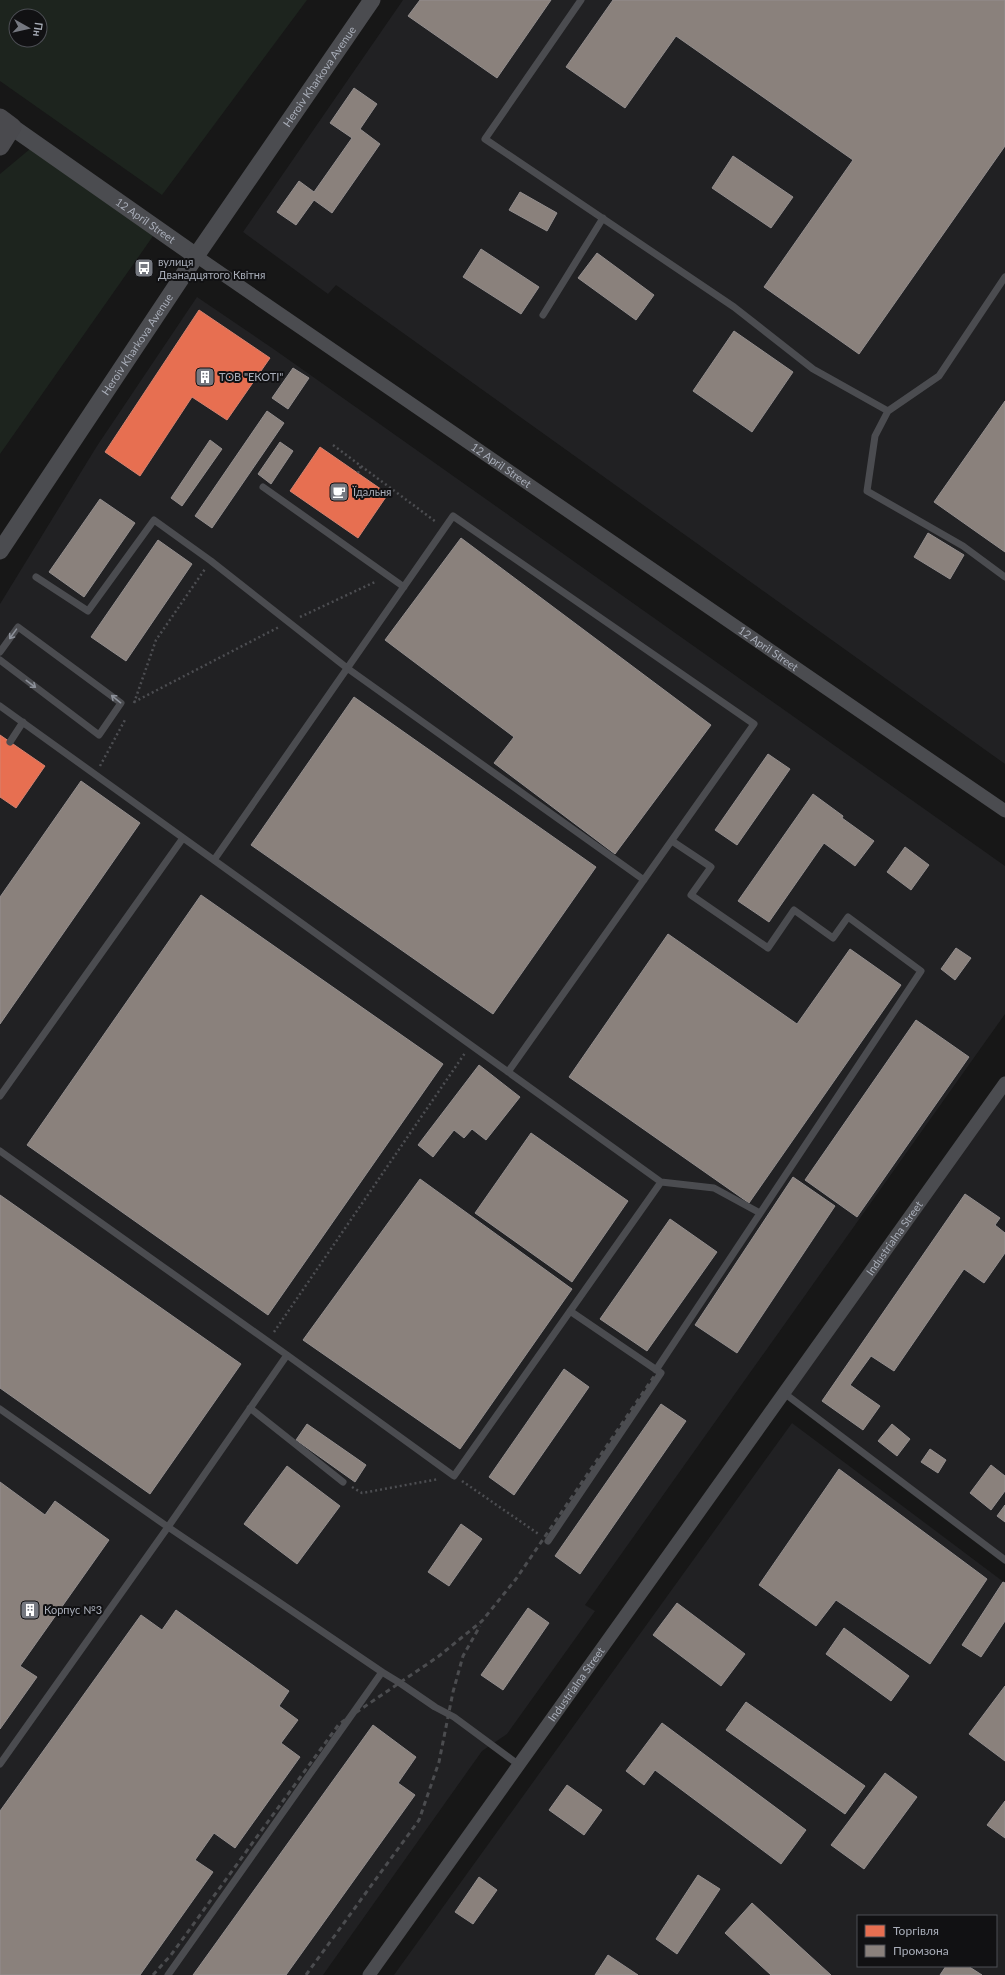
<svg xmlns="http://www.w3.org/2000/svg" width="1005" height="1975" font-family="Lato,sans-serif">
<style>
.built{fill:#212123;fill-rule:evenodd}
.green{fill:#1d241e;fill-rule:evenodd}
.shops{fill:#e76f51;stroke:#d48270}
.industry{fill:#8a817c;stroke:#938e8e}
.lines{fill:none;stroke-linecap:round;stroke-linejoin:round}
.path{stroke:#4d4e52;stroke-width:2.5;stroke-dasharray:2 3;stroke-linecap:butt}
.service{stroke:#4b4c50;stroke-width:7}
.minor{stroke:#4b4c50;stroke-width:13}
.tertiary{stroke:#4b4c50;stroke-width:17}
.secondary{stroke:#4a4a4e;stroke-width:19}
.rail{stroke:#4b4c4f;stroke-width:3;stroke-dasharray:5 4;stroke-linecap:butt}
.oneway{stroke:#8c9099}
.labels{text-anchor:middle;stroke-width:4;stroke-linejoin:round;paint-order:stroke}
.street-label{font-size:11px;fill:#a8adb8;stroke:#111113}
.poi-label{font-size:11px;fill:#a8adb8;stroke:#111113;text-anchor:start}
</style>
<rect width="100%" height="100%" fill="#171717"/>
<!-- built -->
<path class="built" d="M 403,0 L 1005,0 L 1005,764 L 336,285 L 328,294 L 243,232 Z
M 197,297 L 275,350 L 1005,866 L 1005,1014 L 585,1605 L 595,1611 L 507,1734 L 482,1751 L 323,1975 L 0,1975 L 0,604 L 97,446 Z
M 1005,1083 L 1005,1560 L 784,1393 Z
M 792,1423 L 1005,1583 L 1005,1975 L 394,1975 ZM 858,1916 L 996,1916 L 996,1966 L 858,1966 Z"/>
<!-- green -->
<path class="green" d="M 0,0 L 307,0 L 162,195 L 0,81 ZM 16,16 L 40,16 L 40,40 L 16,40 Z
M 36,144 L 158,229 L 0,454 L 0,174 Z"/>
<!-- shops -->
<path class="shops" d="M 199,310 L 270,358 L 227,420 L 192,397 L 140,476 L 105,452 Z
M 320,447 L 388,494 L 358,538 L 290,491 Z
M 0,735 L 45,766 L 16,808 L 0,797 Z"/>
<!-- industry -->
<path class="industry" d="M 420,0 L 551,0 L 497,78 L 408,16 Z
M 613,0 L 1005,0 L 1005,146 L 859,354 L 764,287 L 853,160 L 676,36 L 625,108 L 566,67 Z
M 354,88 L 377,104 L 360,129 L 380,144 L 332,213 L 314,200 L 296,225 L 277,212 L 299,181 L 314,192 L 352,138 L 330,123 Z
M 733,156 L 793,197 L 771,228 L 712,188 Z
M 520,192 L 557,213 L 547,231 L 509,210 Z
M 481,249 L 539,287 L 521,314 L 463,277 Z
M 597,253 L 654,295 L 636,320 L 578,278 Z
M 734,331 L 793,372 L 752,432 L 693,391 Z
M 293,368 L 309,378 L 288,409 L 272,398 Z
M 1005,401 L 1005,552 L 934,502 Z
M 267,411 L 284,423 L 212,528 L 195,516 Z
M 210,440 L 222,449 L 182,506 L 171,498 Z
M 280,442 L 293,451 L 271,484 L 258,474 Z
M 100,499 L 135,523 L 84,597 L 49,572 Z
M 928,533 L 964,555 L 950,579 L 914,557 Z
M 461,538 L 711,725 L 615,854 L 494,763 L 514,737 L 385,640 Z
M 158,540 L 192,564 L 126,661 L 91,637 Z
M 354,697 L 596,867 L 493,1014 L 251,845 Z
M 768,754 L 790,769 L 737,845 L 715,830 Z
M 81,781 L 140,823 L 0,1024 L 0,897 Z
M 813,794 L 843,816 L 842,818 L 874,841 L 855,866 L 824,843 L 769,922 L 738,901 Z
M 905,847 L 929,865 L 911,890 L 887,872 Z
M 201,895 L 443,1064 L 268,1315 L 27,1145 Z
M 668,934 L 797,1024 L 850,949 L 901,985 L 749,1203 L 569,1077 Z
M 956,948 L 971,958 L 955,980 L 941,969 Z
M 916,1020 L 969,1057 L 857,1217 L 805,1180 Z
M 479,1065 L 520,1097 L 486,1140 L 472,1129 L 464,1138 L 454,1130 L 433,1157 L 418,1145 Z
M 531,1133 L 628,1201 L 572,1282 L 475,1213 Z
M 793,1177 L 835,1206 L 737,1353 L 695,1325 Z
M 420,1179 L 572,1289 L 460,1449 L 303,1340 Z
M 965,1194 L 1000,1218 L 995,1225 L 1005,1233 L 1005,1253 L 984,1283 L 964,1269 L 894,1371 L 871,1356 L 850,1385 L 880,1406 L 863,1430 L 822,1401 Z
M 0,1195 L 241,1364 L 150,1494 L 0,1388 Z
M 670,1219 L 717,1252 L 647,1351 L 600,1319 Z
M 564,1369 L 589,1387 L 514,1495 L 489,1477 Z
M 661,1404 L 686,1421 L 580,1574 L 555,1556 Z
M 307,1424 L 366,1465 L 355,1482 L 296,1440 Z
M 892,1424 L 910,1439 L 897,1456 L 878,1441 Z
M 930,1449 L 946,1460 L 938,1473 L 921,1462 Z
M 991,1465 L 1005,1476 L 1005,1491 L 991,1510 L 970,1493 Z
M 287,1466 L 340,1506 L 297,1564 L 244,1524 Z
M 839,1469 L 987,1579 L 930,1664 L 836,1600 L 816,1626 L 759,1585 Z
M 0,1482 L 45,1515 L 55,1501 L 109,1540 L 20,1666 L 37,1677 L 0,1729 Z
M 1005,1505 L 1005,1522 L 997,1516 Z
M 461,1524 L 482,1539 L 449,1586 L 428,1572 Z
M 1003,1582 L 1005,1583 L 1005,1621 L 981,1657 L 962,1645 Z
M 677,1603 L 745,1654 L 721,1686 L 653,1635 Z
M 528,1608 L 549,1623 L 503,1690 L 481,1675 Z
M 176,1610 L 289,1691 L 279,1706 L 298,1720 L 281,1743 L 300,1757 L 235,1848 L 214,1833 L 195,1860 L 213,1872 L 140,1975 L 0,1975 L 0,1811 L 141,1615 L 162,1630 Z
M 844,1628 L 909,1676 L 891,1701 L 826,1654 Z
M 1005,1686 L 1005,1761 L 969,1734 Z
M 746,1702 L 865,1786 L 845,1814 L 726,1730 Z
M 662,1723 L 806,1830 L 781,1864 L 655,1770 L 644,1785 L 626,1771 Z
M 373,1725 L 416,1757 L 398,1783 L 415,1795 L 286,1975 L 193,1975 Z
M 885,1773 L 917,1797 L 864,1869 L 831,1845 Z
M 567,1785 L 602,1810 L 584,1835 L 549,1810 Z
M 1005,1801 L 1005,1838 L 987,1825 Z
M 698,1875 L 720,1889 L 677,1954 L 656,1939 Z
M 479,1877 L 497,1890 L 473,1924 L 455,1912 Z
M 752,1903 L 831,1975 L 771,1975 L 725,1933 Z
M 608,1955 L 638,1975 L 595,1975 Z
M 946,1966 L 968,1966 L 982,1975 L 940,1975 Z"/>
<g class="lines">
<!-- path -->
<path class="path" d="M 333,445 L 436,522
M 358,473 L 361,466
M 300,617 L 377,581
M 134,702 L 279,627
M 134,703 L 156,640 L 205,569
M 100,766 L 126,718
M 274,1332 L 465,1053
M 462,1481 L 540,1535
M 352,1487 L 362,1493 L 439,1479"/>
<!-- service -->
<path class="service" d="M 581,0 L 485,139 L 734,307 L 813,369 L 888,411
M 1005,277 L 939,376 L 888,411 L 875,436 L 867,491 L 963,546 L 1005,577
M 543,315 L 603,218
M 263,487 L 404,587
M 36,577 L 88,611 L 154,520 L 211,561 L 347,668 L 644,880
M 0,652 L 18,627 L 121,703 L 99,735 L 0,660
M 0,706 L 661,1182 L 454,1476 L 287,1355 L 168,1527 L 0,1764
M 10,742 L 23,722
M 214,860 L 453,516 L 754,724 L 508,1072
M 0,1096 L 183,838
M 0,1151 L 287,1355
M 661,1182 L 714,1188 L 760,1213
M 656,1370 L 921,971 L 848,917 L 833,938 L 794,910 L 768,948 L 691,895 L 711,867 L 672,841
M 784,1393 L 1005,1560
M 250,1408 L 343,1482
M 0,1409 L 168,1527 L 382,1672 L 168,1975
M 548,1541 L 661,1373 L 570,1311
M 382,1672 L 400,1683 L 435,1707 L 454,1717 L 519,1765"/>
<!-- minor -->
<g class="minor">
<path id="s1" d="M 196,256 L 1005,811"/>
<path id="s2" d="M 369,1975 L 1005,1083"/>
</g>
<!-- tertiary -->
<g class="tertiary">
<path id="s3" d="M 12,127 L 196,256"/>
<path id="s4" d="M 0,551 L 196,256 L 372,0"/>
</g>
<!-- secondary -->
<path class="secondary" d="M 0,118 L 12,127 L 0,146"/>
<!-- rail -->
<path class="rail" d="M 153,1975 L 171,1955 L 339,1724 L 439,1656 L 482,1621 L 516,1579 L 657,1372
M 306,1975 L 419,1820 L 439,1762 L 453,1692 L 463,1656 L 480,1626"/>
</g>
<!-- one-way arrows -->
<defs><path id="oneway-shaft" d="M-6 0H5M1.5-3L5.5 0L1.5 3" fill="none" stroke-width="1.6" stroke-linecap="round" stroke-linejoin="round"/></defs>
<g class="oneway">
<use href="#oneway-shaft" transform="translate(13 634) rotate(126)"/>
<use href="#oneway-shaft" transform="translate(31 684) rotate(37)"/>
<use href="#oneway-shaft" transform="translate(116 699) rotate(-141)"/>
</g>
<!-- icons -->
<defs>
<g id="bus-square" transform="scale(1)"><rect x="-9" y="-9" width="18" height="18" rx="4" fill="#757880" stroke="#111113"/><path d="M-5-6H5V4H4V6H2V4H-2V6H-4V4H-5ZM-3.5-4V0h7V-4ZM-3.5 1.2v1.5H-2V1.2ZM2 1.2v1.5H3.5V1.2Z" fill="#fff"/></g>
<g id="building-square" transform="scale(1)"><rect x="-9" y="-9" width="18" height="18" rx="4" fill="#757880" stroke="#111113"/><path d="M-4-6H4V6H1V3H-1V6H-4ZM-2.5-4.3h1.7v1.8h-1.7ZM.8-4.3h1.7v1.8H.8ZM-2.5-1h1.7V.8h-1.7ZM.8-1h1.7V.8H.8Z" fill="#fff"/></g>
<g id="cafe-square" transform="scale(1)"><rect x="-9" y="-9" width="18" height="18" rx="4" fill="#757880" stroke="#111113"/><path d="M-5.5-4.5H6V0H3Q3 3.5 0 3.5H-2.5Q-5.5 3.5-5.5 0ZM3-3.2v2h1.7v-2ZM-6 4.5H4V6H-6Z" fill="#fff"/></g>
</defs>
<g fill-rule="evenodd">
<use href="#bus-square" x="144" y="268"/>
<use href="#building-square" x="205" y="377"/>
<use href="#cafe-square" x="339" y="492"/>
<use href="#building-square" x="30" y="1610"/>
</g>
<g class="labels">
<!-- street labels -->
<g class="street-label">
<text dy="4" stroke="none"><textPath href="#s4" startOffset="572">Heroiv Kharkova Avenue</textPath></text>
<text dy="4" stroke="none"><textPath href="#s3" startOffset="163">12 April Street</textPath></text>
<text dy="4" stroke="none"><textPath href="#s4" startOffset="248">Heroiv Kharkova Avenue</textPath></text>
<text dy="4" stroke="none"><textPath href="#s1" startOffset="370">12 April Street</textPath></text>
<text dy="4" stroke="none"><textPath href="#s1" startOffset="694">12 April Street</textPath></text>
<text dy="4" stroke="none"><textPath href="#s2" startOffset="905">Industrialna Street</textPath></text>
<text dy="4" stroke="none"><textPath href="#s2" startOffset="357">Industrialna Street</textPath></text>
</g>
<!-- poi labels -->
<g class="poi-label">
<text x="158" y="266">вулиця<tspan x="158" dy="13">Дванадцятого Квітня</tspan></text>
<text x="219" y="381">ТОВ "ЕКОТI"</text>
<text x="353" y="496">Їдальня</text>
<text x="44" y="1614">Корпус №3</text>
</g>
</g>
<!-- legend -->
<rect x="857" y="1915" width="140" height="52" fill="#111113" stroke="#4d4f55"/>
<rect x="865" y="1925" width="20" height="12" fill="#e76f51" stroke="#4d4f55"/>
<text x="893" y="1935" font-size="12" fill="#a8adb8">Торгівля</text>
<rect x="865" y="1945" width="20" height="12" fill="#8a817c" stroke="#4d4f55"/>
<text x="893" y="1955" font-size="12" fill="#a8adb8">Промзона</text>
<!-- north arrow -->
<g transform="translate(28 28) rotate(98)"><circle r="19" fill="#111113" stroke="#4d4f55"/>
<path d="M0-3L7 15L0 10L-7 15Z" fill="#757880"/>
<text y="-6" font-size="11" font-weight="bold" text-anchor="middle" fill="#a8adb8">Пн</text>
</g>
</svg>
